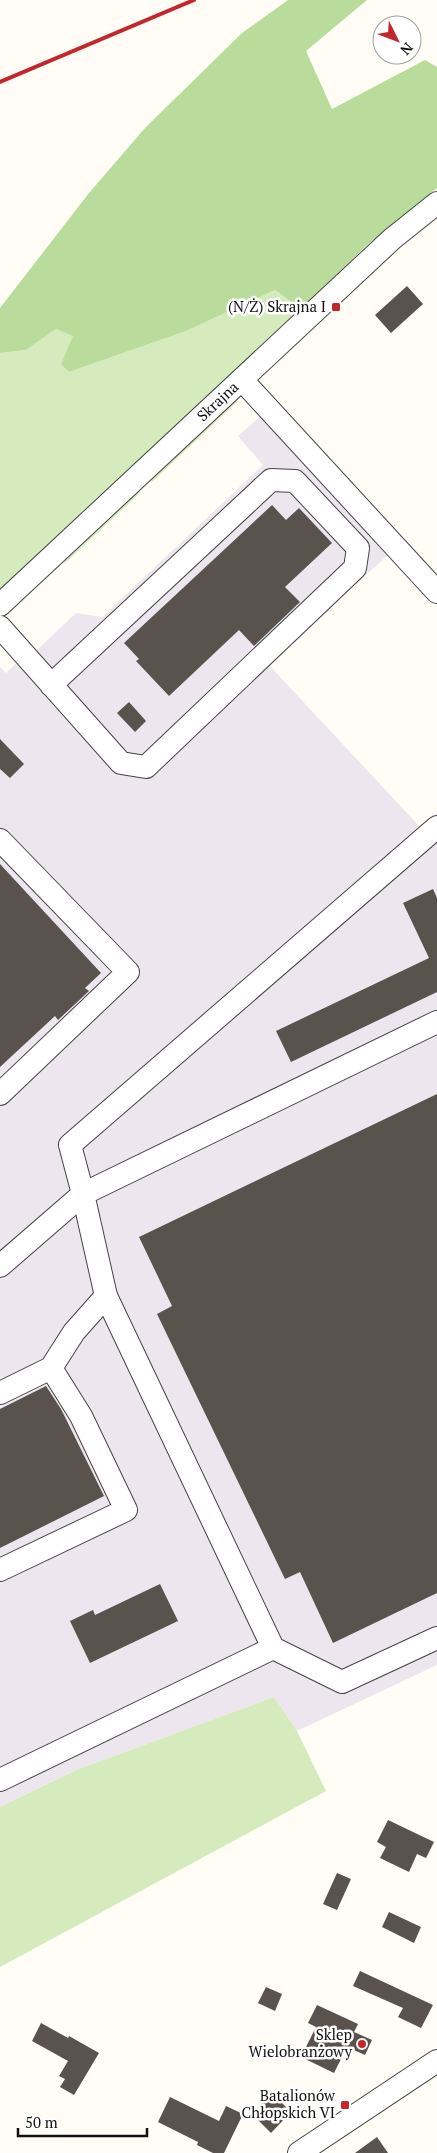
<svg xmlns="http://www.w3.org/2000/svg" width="437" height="2153" font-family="'PT Serif',serif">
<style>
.industrial{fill:#eee6ef}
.green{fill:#d5ebbd}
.forest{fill:#b9dc9c}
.building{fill:#5a524d}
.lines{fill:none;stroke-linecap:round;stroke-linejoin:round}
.minor-casing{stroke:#444;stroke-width:24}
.minor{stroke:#fff;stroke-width:22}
.rail{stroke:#c4262e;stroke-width:4}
.poi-dot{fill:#c4262e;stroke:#fff;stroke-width:2}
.labels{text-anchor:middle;stroke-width:5;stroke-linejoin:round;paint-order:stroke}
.poi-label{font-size:15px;fill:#111;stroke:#fff;text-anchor:end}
.street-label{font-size:15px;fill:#111;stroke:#fff}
</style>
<rect width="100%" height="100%" fill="#fffdf5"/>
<!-- industrial -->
<path class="industrial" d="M 262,415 L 389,554 L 269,665 L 420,827 L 437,813 L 437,1665 L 297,1731 L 274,1697 L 76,1770 L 0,1807 L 0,667 L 6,673 L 18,661 L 22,664 L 76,613 L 102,617 L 263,465 L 238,436 Z"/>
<!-- green -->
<path class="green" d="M 275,290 L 301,309 L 0,591 L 0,353 L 26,350 L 56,329 L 74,336 L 62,364 L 69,372 L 186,331 Z
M 238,401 L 151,483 L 153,475 L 231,402 Z
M 137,492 L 141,492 L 64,564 L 66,556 Z
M 274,1697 L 297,1731 L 326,1791 L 0,1967 L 0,1807 L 76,1770 Z"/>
<!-- forest -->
<path class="forest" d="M 288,0 L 367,0 L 306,51 L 332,109 L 425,60 L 437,67 L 437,188 L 367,245 L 301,309 L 275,290 L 186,331 L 69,372 L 61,364 L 73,336 L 56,329 L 26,350 L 0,353 L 0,308 L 89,193 L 145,128 L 242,33 Z"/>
<!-- building -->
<path class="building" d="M 407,286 L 423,304 L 391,333 L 375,315 Z
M 272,505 L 286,520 L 299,508 L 332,543 L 285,587 L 300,602 L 254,646 L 239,630 L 169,696 L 136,661 L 139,659 L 124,643 Z
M 129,702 L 146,721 L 135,732 L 117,713 Z
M 0,739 L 24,764 L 10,778 L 0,769 Z
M 0,864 L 101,973 L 85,988 L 89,991 L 58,1020 L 55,1016 L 0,1067 Z
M 433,889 L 437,898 L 437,992 L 291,1062 L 276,1031 L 429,958 L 403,903 Z
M 437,1094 L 437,1593 L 333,1643 L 300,1572 L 285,1579 L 157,1314 L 172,1306 L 139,1237 Z
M 46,1386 L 61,1409 L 104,1496 L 0,1548 L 0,1409 Z
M 160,1584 L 178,1621 L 90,1663 L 70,1621 L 93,1610 L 95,1615 Z
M 388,1820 L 434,1842 L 426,1858 L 417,1854 L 409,1872 L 380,1858 L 386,1847 L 377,1842 Z
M 337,1873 L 351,1879 L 337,1910 L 323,1904 Z
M 389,1912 L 421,1927 L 414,1943 L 382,1927 Z
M 360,1971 L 433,2005 L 421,2028 L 398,2017 L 403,2008 L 353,1986 Z
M 266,1987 L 282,1994 L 275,2011 L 258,2003 Z
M 317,2005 L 358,2024 L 354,2032 L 372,2040 L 365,2055 L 347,2047 L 334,2073 L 301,2057 L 316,2027 L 308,2023 Z
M 41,2023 L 68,2038 L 69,2036 L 99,2053 L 74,2095 L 60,2087 L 65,2079 L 59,2076 L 68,2061 L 32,2041 Z
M 272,2093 L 291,2112 L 271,2133 L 252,2114 Z
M 170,2097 L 219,2121 L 226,2106 L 243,2114 L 224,2153 L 213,2153 L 197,2145 L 198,2142 L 158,2122 Z
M 377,2137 L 388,2153 L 355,2153 Z"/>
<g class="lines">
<!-- minor casing -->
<g class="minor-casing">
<g id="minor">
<path d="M 242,380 L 437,592"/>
<path id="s1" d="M 0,605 L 392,239 L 437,203"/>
<path d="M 0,627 L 121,763 L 146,767 L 355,568 L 358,548 L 295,481 L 271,480 L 51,685"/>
<path d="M 0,840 L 128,972 L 0,1094"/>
<path d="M 437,1022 L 83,1194 L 106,1296 L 273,1648 L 342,1682 L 437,1638"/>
<path d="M 0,1266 L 83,1194 L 70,1145 L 437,827"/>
<path d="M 0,1393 L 51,1368 L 74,1332 L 106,1296"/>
<path d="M 0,1570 L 126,1510 L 81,1416 L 51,1368"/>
<path d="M 0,1780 L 273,1648"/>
<path d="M 299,2153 L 437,2061"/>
</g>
</g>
<!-- minor -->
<use href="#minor" class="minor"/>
<!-- rail -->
<path class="rail" d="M 0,82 L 194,0"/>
</g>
<!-- markers -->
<g class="poi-dot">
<rect x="331" y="302" width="10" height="10" rx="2.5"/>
<circle cx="362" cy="2044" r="5"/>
<rect x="340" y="2100" width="10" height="10" rx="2.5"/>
</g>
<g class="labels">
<!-- poi labels -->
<g class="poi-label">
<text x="326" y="312">(N/Ż) Skrajna I</text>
<text x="352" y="2040">Sklep<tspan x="352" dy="17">Wielobranżowy</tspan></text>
<text x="335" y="2101">Batalionów<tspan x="335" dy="17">Chłopskich VI</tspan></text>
</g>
<!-- street labels -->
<g class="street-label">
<text dy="5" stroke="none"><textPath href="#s1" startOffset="298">Skrajna</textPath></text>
</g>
</g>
<!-- north arrow -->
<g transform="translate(397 40) rotate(132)"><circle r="24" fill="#ffffff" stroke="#a0a0a0"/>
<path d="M0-4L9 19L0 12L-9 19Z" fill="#c4262e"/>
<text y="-8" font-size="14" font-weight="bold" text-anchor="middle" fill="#111111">N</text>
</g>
<!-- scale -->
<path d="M18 2128v8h129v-8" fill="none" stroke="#111111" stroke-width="2.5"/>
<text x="25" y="2128" font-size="15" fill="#111111" stroke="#ffffff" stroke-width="4" paint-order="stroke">50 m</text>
</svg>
